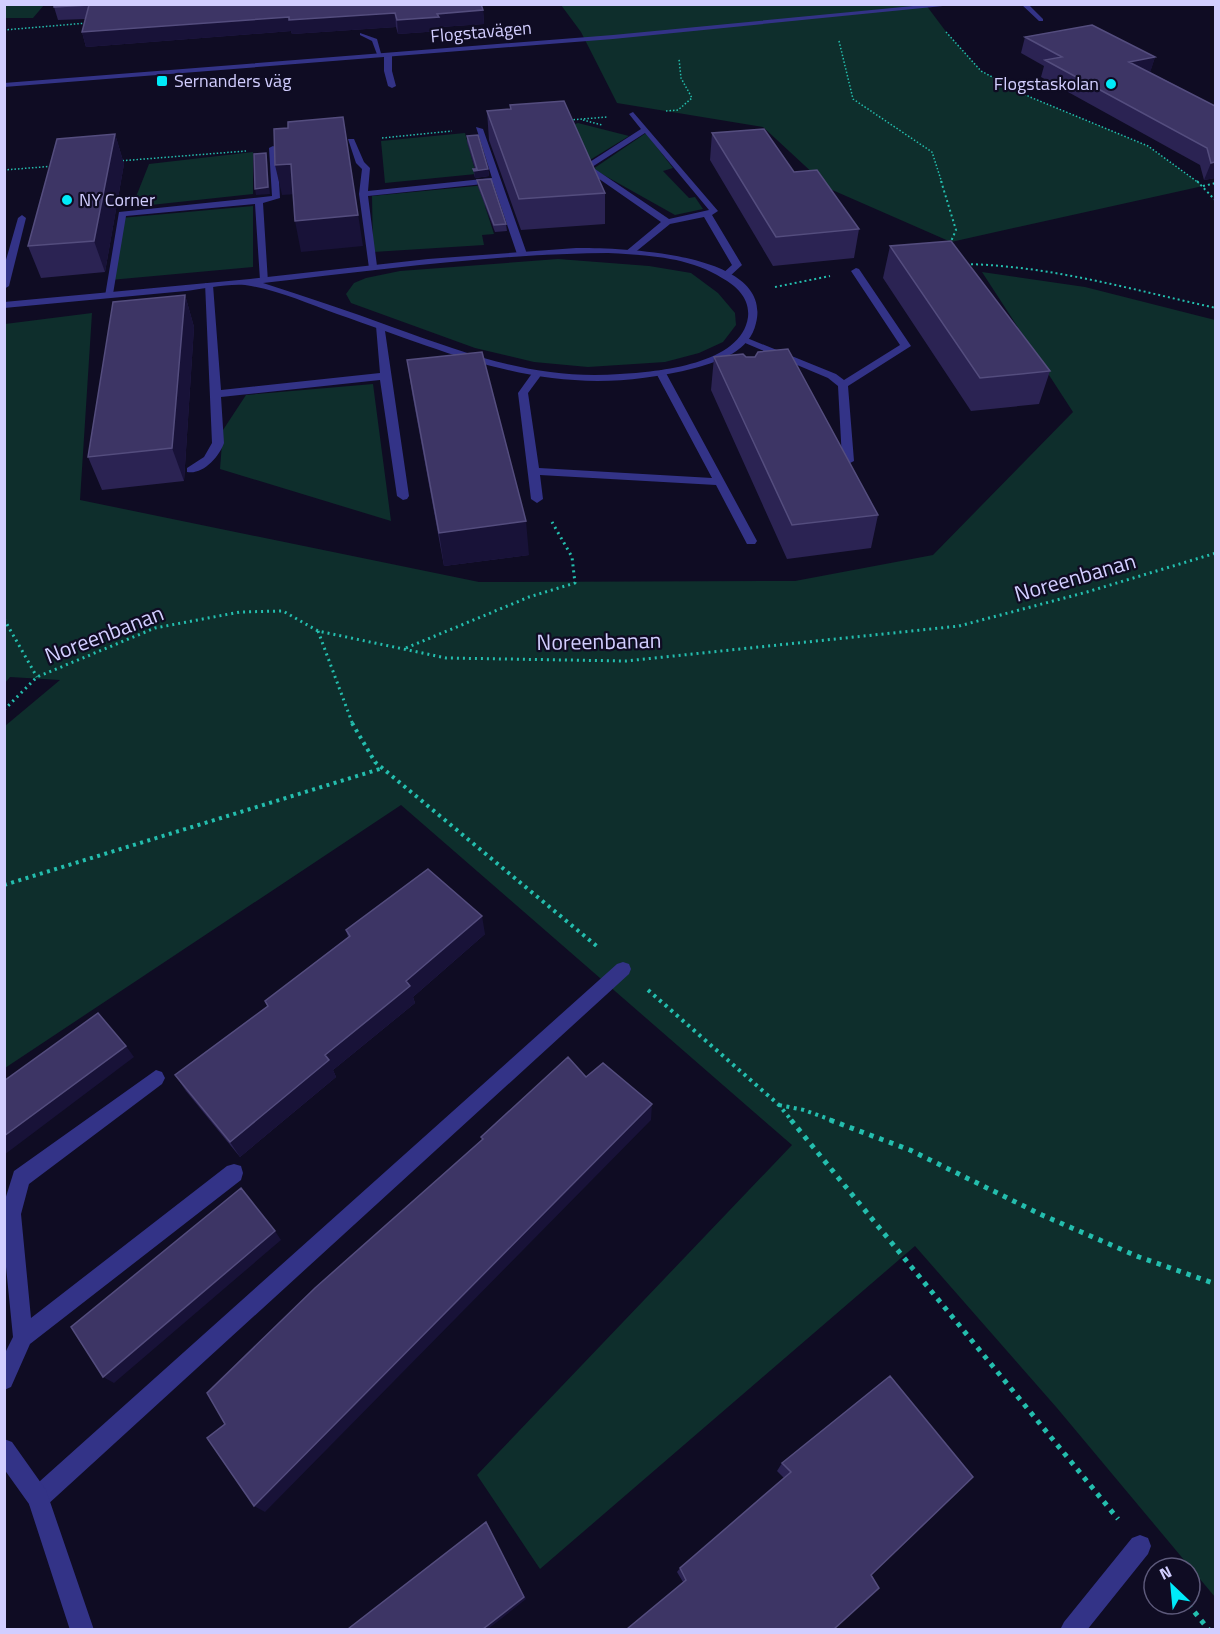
<svg xmlns="http://www.w3.org/2000/svg" width="1220" height="1634" font-family="'Titillium Web',sans-serif">
<style>
.green{fill:#0e2e2c}
.lines{fill:none;stroke-linecap:round;stroke-linejoin:round}
.path-far4{stroke:#24beae;stroke-width:1.5;stroke-dasharray:1.5 2;stroke-linecap:butt}
.path-far3{stroke:#24beae;stroke-width:2;stroke-dasharray:2 3;stroke-linecap:butt}
.path-far2{stroke:#24beae;stroke-width:3;stroke-dasharray:2 4;stroke-linecap:butt}
.path-far1{stroke:#24beae;stroke-width:4;stroke-dasharray:3 4.5;stroke-linecap:butt}
.path{stroke:#24beae;stroke-width:5;stroke-dasharray:4.5 6;stroke-linecap:butt}
.service{fill:#333387;fill-rule:evenodd}
.minor{fill:#333387;fill-rule:evenodd}
.wall{fill:#2b2353}
.shaded-wall{fill:#181238}
.building{fill:#3d3565;stroke:#544d7e;stroke-width:1.5}
.poi-dot{fill:#00ebf9;stroke:#0f0c23;stroke-width:2}
.labels{text-anchor:middle;stroke-width:4.5;stroke-linejoin:round;paint-order:stroke}
.far-street-label{font-size:18px;fill:#d2ceff;stroke:#0f0c23}
.far-poi-label{font-size:18px;fill:#d2ceff;stroke:#0f0c23;text-anchor:start}
.street-label{font-size:22px;fill:#d2ceff;stroke:#0f0c23}
</style>
<rect width="100%" height="100%" fill="#0f0c23"/>
<!-- green -->
<path class="green" d="M 5,4 L 44,4 L 44,5 L 33,18 L 5,18 Z
M 561,5 L 926,5 L 947,33 L 981,71 L 1030,97 L 1148,146 L 1203,186 L 951,242 L 830,189 L 763,127 L 617,103 L 581,32 Z
M 578,123 L 629,136 L 585,163 L 566,127 Z
M 465,133 L 476,174 L 385,183 L 381,141 Z
M 646,133 L 673,168 L 663,171 L 689,198 L 695,197 L 703,209 L 675,215 L 593,169 Z
M 253,152 L 253,194 L 132,207 L 149,164 Z
M 486,185 L 485,206 L 494,234 L 482,235 L 484,245 L 373,252 L 372,196 Z
M 253,206 L 253,267 L 110,280 L 121,218 Z
M 558,259 L 649,266 L 691,273 L 718,293 L 735,313 L 736,325 L 723,342 L 699,353 L 665,362 L 588,367 L 534,362 L 475,348 L 351,303 L 346,294 L 354,283 L 366,278 L 400,271 Z
M 982,272 L 1085,287 L 1215,320 L 1215,1597 L 1057,1408 L 915,1246 L 540,1569 L 477,1475 L 792,1145 L 401,805 L 5,1068 L 5,726 L 60,680 L 10,677 L 5,683 L 5,324 L 92,313 L 80,500 L 479,582 L 795,581 L 933,555 L 1073,412 Z
M 373,384 L 391,521 L 220,469 L 223,430 L 246,395 Z"/>
<g class="lines">
<!-- path-far4 -->
<path class="path-far4" d="M 4,30 L 87,23
M 946,32 L 981,71 L 1030,97 L 1148,146 L 1199,183
M 839,41 L 853,99 L 932,152 L 942,183
M 666,111 L 678,110 L 692,98 L 681,78 L 679,59
M 570,120 L 607,117
M 583,120 L 602,125
M 382,138 L 452,131
M 119,161 L 246,151
M 4,170 L 55,166"/>
<!-- path-far3 -->
<path class="path-far3" d="M 941,181 L 956,230 L 949,246
M 1197,181 L 1216,201
M 1203,186 L 1216,183
M 966,264 C 1052,266 1133,290 1216,308
M 775,287 L 830,276"/>
<!-- path-far2 -->
<path class="path-far2" d="M 4,619 L 37,677
M 318,631 L 353,725
M 406,648 L 529,597 L 575,583 L 572,557 L 552,522
M 4,710 L 37,677 L 155,628 L 240,612 L 283,611 L 318,631 L 446,658 L 626,661 L 959,626 L 1087,592 L 1216,553"/>
<!-- path-far1 -->
<path class="path-far1" d="M 352,723 L 375,762 L 599,948
M 4,885 L 383,768
M 648,990 L 779,1105 L 792,1121
M 779,1105 L 804,1110 L 834,1121"/>
<!-- path -->
<path class="path" d="M 791,1120 L 1118,1519
M 830,1120 L 910,1150 L 1042,1215 L 1139,1257 L 1216,1284
M 1188,1604 L 1209,1630"/>
<!-- service -->
<path class="service" d="M 1021,4 L 1028,4 L 1043,19 L 1043,21 L 1039,21 Z
M 360,33 L 377,39 L 382,57 L 378,57 L 372,41 L 360,35 Z
M 388,53 L 392,55 L 392,71 L 396,86 L 392,88 L 388,86 L 384,71 L 384,55 Z
M 633,112 L 718,211 L 712,215 L 742,265 L 729,277 L 721,275 L 732,265 L 704,217 L 670,224 L 633,254 L 625,252 L 661,222 L 582,167 L 641,129 L 629,114 ZM 645,133 L 709,210 L 669,219 L 592,167 Z
M 476,127 L 483,129 L 527,254 L 525,256 L 517,254 L 493,183 L 368,196 L 377,266 L 369,268 L 359,194 L 362,169 L 356,163 L 348,139 L 354,139 L 364,162 L 370,168 L 368,191 L 492,178 Z
M 273,146 L 277,148 L 280,198 L 263,203 L 268,282 L 260,280 L 255,204 L 126,216 L 113,294 L 105,296 L 119,212 L 272,196 L 269,148 Z
M 22,215 L 26,218 L 9,286 L 4,289 L 4,267 L 18,218 Z
M 856,268 L 859,269 L 911,346 L 848,386 L 854,461 L 848,464 L 831,466 L 831,462 L 842,459 L 838,386 L 828,378 L 738,340 L 747,338 L 836,374 L 844,380 L 900,345 L 851,271 Z
M 205,283 L 213,285 L 221,390 L 380,373 L 376,326 L 384,324 L 409,496 L 407,499 L 403,500 L 397,496 L 380,380 L 221,397 L 224,443 C 219,457 203,475 187,472 L 187,468 L 204,457 L 212,443 Z
M 661,370 L 666,373 L 757,541 L 755,544 L 747,544 L 716,485 L 540,475 L 543,499 L 537,503 L 531,499 L 518,393 L 533,372 L 537,371 L 542,374 L 528,393 L 539,468 L 712,478 L 656,373 Z
M 623,962 L 629,964 L 631,969 L 629,974 L 46,1506 L 38,1509 L 30,1506 L 27,1498 L 30,1490 L 617,964 Z
M 156,1070 L 162,1072 L 165,1078 L 162,1084 L 29,1184 L 21,1214 L 31,1318 L 227,1166 L 234,1164 L 241,1166 L 243,1173 L 241,1180 L 30,1344 L 11,1387 L 4,1390 L 4,1355 L 13,1337 L 4,1247 L 4,1203 L 14,1171 Z
M 1140,1535 L 1148,1538 L 1151,1546 L 1148,1554 L 1087,1630 L 1060,1630 L 1064,1622 L 1132,1538 Z"/>
<!-- minor -->
<path class="minor" d="M 934,4 L 963,4 L 613,39 L 4,87 L 4,83 L 613,35 Z
M 576,248 C 618,248 774,251 756,323 C 750,351 720,361 695,368 C 556,404 465,358 337,314 C 309,304 280,291 251,286 C 234,282 204,289 186,291 C 125,297 65,302 4,308 L 4,302 L 250,279 L 428,259 ZM 608,253 C 647,255 689,257 722,278 C 737,286 750,299 748,317 C 742,364 658,372 620,374 C 535,380 471,355 392,327 C 349,311 306,297 263,283 C 378,270 493,254 608,253 Z
M 4,1439 L 12,1442 L 46,1490 L 94,1630 L 70,1630 L 29,1504 L 4,1469 Z"/>
</g>
<!-- wall -->
<path class="wall" d="M 54,4 L 483,10 L 484,24 L 440,27 L 440,31 L 398,34 L 396,27 L 292,34 L 291,31 L 86,47 L 82,32 L 85,19 L 58,20 L 54,7 Z
M 1025,37 L 1155,57 L 1150,72 L 1215,106 L 1215,178 L 1204,180 L 1200,165 L 1041,77 L 1044,66 L 1021,53 Z
M 510,105 L 605,193 L 605,224 L 521,230 L 489,140 L 487,111 L 510,109 Z
M 712,133 L 794,172 L 859,229 L 854,258 L 773,266 L 710,160 Z
M 115,134 L 124,164 L 105,272 L 41,278 L 28,246 Z
M 467,136 L 488,169 L 489,176 L 475,178 L 473,169 L 475,169 L 467,142 Z
M 477,180 L 506,224 L 507,231 L 495,232 L 478,187 Z
M 890,246 L 1050,371 L 1039,404 L 971,411 L 883,278 Z
M 185,295 L 194,327 L 184,481 L 102,490 L 88,457 Z
M 714,357 L 878,515 L 871,548 L 787,559 L 711,390 Z
M 407,360 L 529,555 L 444,566 L 412,393 Z
M 346,930 L 485,934 L 413,997 L 415,1003 L 333,1070 L 336,1077 L 240,1157 L 186,1091 L 175,1075 L 268,1007 L 265,1001 L 348,937 Z
M 890,1376 L 871,1575 L 683,1582 L 677,1572 L 680,1568 L 784,1478 L 777,1471 L 782,1463 Z"/>
<!-- shaded-wall -->
<path class="shaded-wall" d="M 483,10 L 484,24 L 440,27 L 440,31 L 398,34 L 397,20 L 437,14 Z
M 395,13 L 396,27 L 292,34 L 291,31 L 86,47 L 82,32 L 289,17 Z
M 1155,57 L 1150,73 L 1129,62 Z
M 343,117 L 363,246 L 301,252 L 295,221 Z
M 115,134 L 124,164 L 105,272 L 94,241 Z
M 266,153 L 267,160 L 270,194 L 256,195 L 255,189 Z
M 1215,162 L 1215,178 L 1204,180 L 1211,163 Z
M 291,164 L 297,194 L 282,195 L 275,165 Z
M 488,169 L 489,176 L 475,178 L 474,171 Z
M 185,295 L 194,327 L 184,481 L 172,448 Z
M 526,521 L 529,555 L 444,566 L 439,533 Z
M 482,916 L 485,934 L 413,997 L 415,1003 L 333,1070 L 336,1077 L 240,1157 L 230,1142 L 406,981 Z
M 126,1046 L 134,1057 L 4,1155 L 4,1136 Z
M 652,1104 L 651,1120 L 265,1512 L 254,1506 Z
M 275,1231 L 281,1240 L 114,1383 L 103,1377 Z
M 486,1522 L 526,1599 L 488,1629 L 483,1629 Z"/>
<!-- building -->
<path class="building" d="M 54,4 L 481,4 L 483,10 L 437,14 L 439,17 L 397,20 L 395,13 L 289,20 L 289,17 L 82,32 L 89,5 L 54,7 Z
M 1092,25 L 1155,57 L 1129,62 L 1215,106 L 1215,162 L 1211,163 L 1207,148 L 1045,60 L 1062,57 L 1025,37 Z
M 564,101 L 605,193 L 519,199 L 487,111 L 511,109 L 510,105 Z
M 343,117 L 358,215 L 295,221 L 291,164 L 275,165 L 274,129 L 288,128 L 288,122 Z
M 764,129 L 794,172 L 817,170 L 859,229 L 776,237 L 712,133 Z
M 115,134 L 94,241 L 28,246 L 57,139 Z
M 478,135 L 488,169 L 474,171 L 473,169 L 477,169 L 467,136 Z
M 266,153 L 268,187 L 255,189 L 254,154 Z
M 491,179 L 506,224 L 494,225 L 477,180 Z
M 951,241 L 1050,371 L 980,378 L 890,246 Z
M 185,295 L 172,448 L 88,457 L 113,302 Z
M 788,349 L 878,515 L 792,525 L 714,357 L 743,354 L 746,357 L 755,357 L 758,352 Z
M 482,352 L 526,521 L 439,533 L 407,360 Z
M 428,869 L 482,916 L 406,981 L 410,986 L 325,1055 L 329,1060 L 230,1142 L 175,1075 L 268,1006 L 265,1001 L 350,936 L 346,930 Z
M 98,1013 L 126,1046 L 4,1136 L 4,1081 Z
M 568,1057 L 586,1077 L 603,1063 L 652,1104 L 254,1506 L 207,1438 L 225,1424 L 207,1393 L 315,1288 L 483,1139 L 481,1137 Z
M 241,1188 L 275,1231 L 103,1377 L 71,1327 Z
M 890,1376 L 973,1477 L 871,1575 L 879,1588 L 834,1629 L 627,1629 L 686,1580 L 680,1568 L 791,1472 L 782,1463 Z
M 486,1522 L 524,1597 L 483,1629 L 348,1629 Z"/>
<!-- markers -->
<g class="poi-dot">
<rect x="156" y="75" width="12" height="12" rx="3"/>
<circle cx="1111" cy="84" r="6"/>
<circle cx="67" cy="200" r="6"/>
</g>
<g class="labels">
<!-- far-street labels -->
<g class="far-street-label">
<text transform="translate(481 32) rotate(-5)" y="6">Flogstavägen</text>
</g>
<!-- far-poi labels -->
<g class="far-poi-label">
<text x="174" y="87">Sernanders väg</text>
<text x="1099" y="90" text-anchor="end">Flogstaskolan</text>
<text x="79" y="206">NY Corner</text>
</g>
<!-- street labels -->
<g class="street-label">
<text transform="translate(1075 577) rotate(-16)" y="8">Noreenbanan</text>
<text transform="translate(104 634) rotate(-21)" y="8">Noreenbanan</text>
<text transform="translate(599 641) rotate(-1)" y="8">Noreenbanan</text>
</g>
</g>
<!-- border -->
<rect width="1220" height="1634" fill="none" stroke="#d2ceff" stroke-width="12"/>
<!-- north arrow -->
<g transform="translate(1172 1586) rotate(334)"><circle r="28" fill="#0f0c23" stroke="#5d5a7b" stroke-width="1.5"/>
<path d="M0-4.5L10 22L0 15L-10 22Z" fill="#00ebf9"/>
<text y="-9" font-size="16" font-weight="bold" text-anchor="middle" fill="#d2ceff">N</text>
</g>
</svg>
